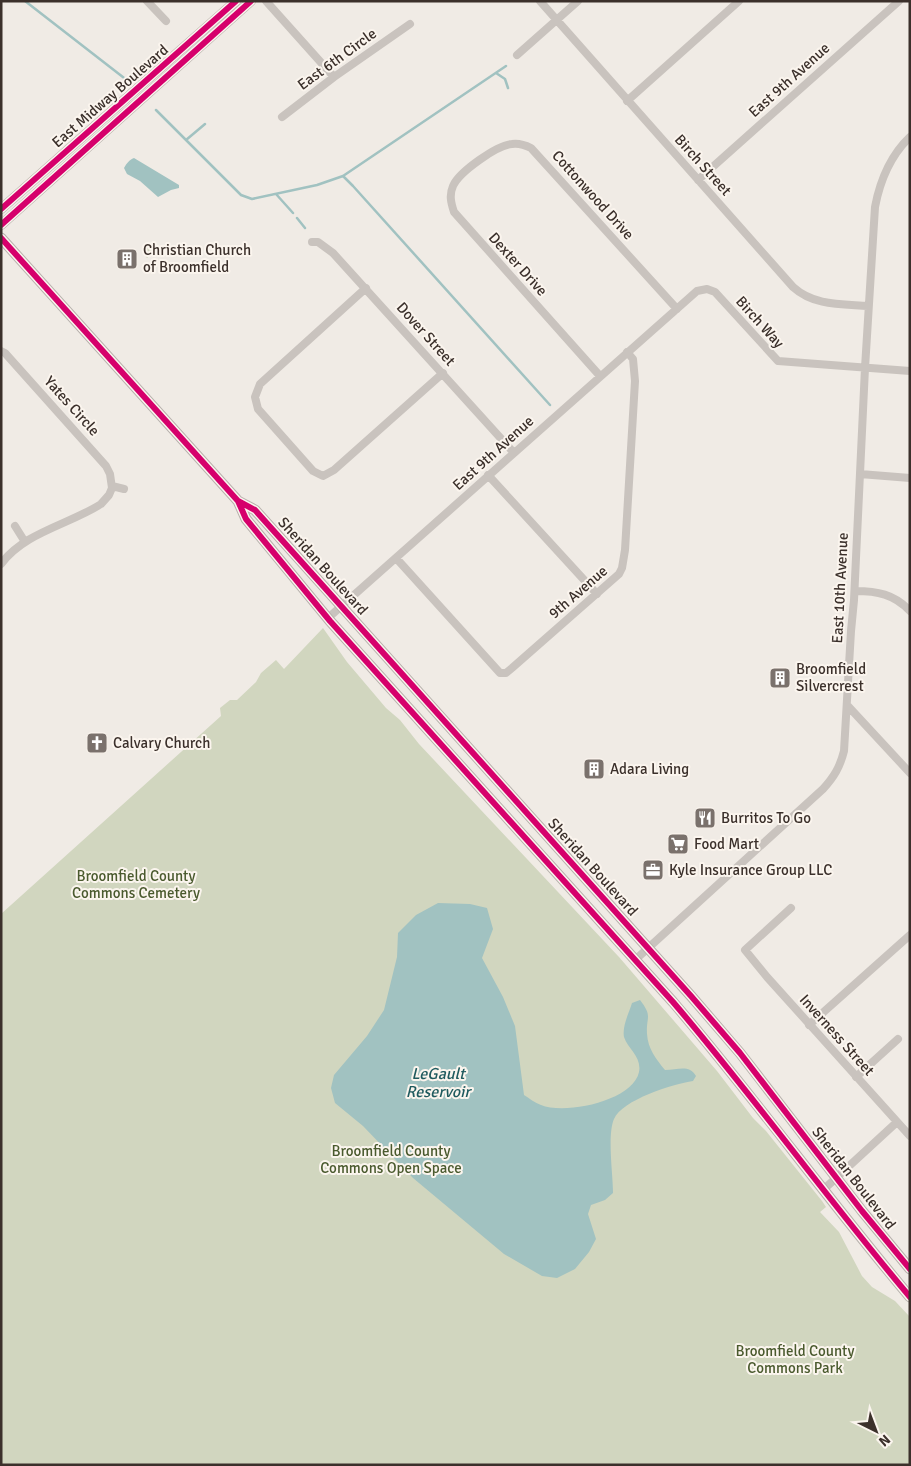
<svg xmlns="http://www.w3.org/2000/svg" width="911" height="1466" font-family="Signika,sans-serif">
<style>
.green{fill:#d1d6bf}
.water{fill:#a1c2c1}
.lines{fill:none;stroke-linecap:round;stroke-linejoin:round}
.stream{stroke:#a1c2c1;stroke-width:2.5}
.minor{stroke:#c9c3be;stroke-width:8}
.secondary{stroke:#bab3ae;stroke-width:10}
.primary{stroke:#b8b1ad;stroke-width:11}
.cycleway-casing{stroke:#fbf5ee;stroke-width:9}
.cycleway{stroke:#d6006c;stroke-width:6}
.labels{text-anchor:middle;stroke-width:4;stroke-linejoin:round;paint-order:stroke}
.street-label{font-size:15px;fill:#3b302b;stroke:#fbf5ee}
.poi-label{font-size:15px;fill:#3b302b;stroke:#fbf5ee;text-anchor:start}
.park-label{font-size:15px;fill:#4a5a2e;stroke:#fbf5ee}
.water-label{font-size:16px;font-style:italic;fill:#1f5a5e;stroke:#fbf5ee}
</style>
<rect width="100%" height="100%" fill="#f0ebe5"/>
<!-- green -->
<path class="green" d="M 151,243 L 157,249 L 147,258 L 142,252 Z
M 323,628 L 347,662 L 386,708 L 400,720 L 419,744 L 619,957 L 717,1071 L 753,1118 L 766,1131 L 822,1201 L 826,1207 L 820,1212 L 839,1232 L 862,1276 L 872,1287 L 895,1301 L 910,1317 L 910,1465 L 1,1465 L 1,914 L 221,716 L 220,708 L 230,700 L 237,700 L 256,682 L 261,673 L 276,660 L 284,669 Z"/>
<!-- water -->
<path class="water" d="M 134,158 L 179,185 L 179,188 L 171,190 L 158,197 L 140,181 L 127,174 L 124,168 C 127,163 129,160 134,158 Z
M 438,903 L 470,904 L 487,908 L 493,929 L 482,958 L 503,997 L 515,1026 L 524,1095 C 529,1098 535,1103 541,1105 C 565,1115 633,1101 639,1072 C 642,1057 628,1049 624,1037 C 622,1026 629,1013 632,1003 L 640,1000 C 653,1017 646,1016 647,1034 C 648,1049 656,1059 665,1070 C 678,1070 689,1064 696,1076 L 693,1081 C 673,1084 622,1100 614,1119 C 607,1135 613,1174 613,1193 L 605,1200 L 591,1205 L 588,1214 L 596,1239 L 589,1252 L 575,1269 L 557,1278 L 542,1276 L 504,1254 L 413,1178 L 363,1126 L 335,1103 L 331,1088 L 334,1075 L 367,1036 L 384,1010 L 397,957 L 398,933 L 416,915 Z"/>
<g class="lines">
<!-- stream -->
<path class="stream" d="M 25,1 L 128,81
M 496,73 L 505,79 L 508,88
M 156,110 L 241,195 L 252,199 L 317,185 L 343,176 L 506,66
M 186,140 L 205,124
M 343,176 L 353,186 L 550,405
M 276,194 L 293,213
M 297,218 L 305,228"/>
<!-- minor -->
<path class="minor" d="M 147,1 L 166,21
M 266,1 L 334,77
M 540,1 L 793,287 C 814,306 841,304 868,306
M 517,55 L 578,1
M 627,101 L 739,1
M 282,117 L 334,77 L 410,24
M 698,180 L 899,1
M 312,242 L 318,242 L 333,253 L 514,453
M 366,288 L 260,384 L 255,397 L 258,409 L 313,471 L 323,476 L 334,470 L 443,373
M 1,351 L 5,353 L 106,466 L 110,474 L 112,488 L 109,495 L 101,504 C 68,525 25,532 1,564
M 600,376 L 454,212 C 451,203 449,195 453,186 C 459,172 497,145 512,144 C 519,143 525,145 531,148 L 677,309
M 860,474 L 910,478
M 488,475 L 597,594
M 112,486 L 124,489
M 15,526 L 25,542
M 396,558 L 500,673 L 506,673 L 512,668 L 619,574 L 622,568 L 625,550 L 635,381 L 633,359 L 627,352
M 855,591 C 877,591 894,594 910,611
M 328,618 L 697,291 L 707,289 L 715,292 L 778,361 L 910,371
M 847,705 L 910,773
M 791,908 L 745,950 L 767,977 L 910,1136
M 635,960 L 823,789 C 834,777 840,767 844,751 L 851,631 L 854,600 L 865,368 L 875,207 C 880,181 890,156 910,137
M 809,1025 L 910,935
M 856,1077 L 898,1039
M 823,1190 L 897,1122"/>
<!-- secondary -->
<path class="secondary" d="M 1,209 L 236,1
M 1,225 L 251,1"/>
<!-- primary -->
<path class="primary" d="M 1,238 L 238,501 L 255,510 L 691,996 L 740,1053 L 862,1211 L 910,1269
M 238,501 L 246,519 L 330,621 L 673,1002 C 755,1098 829,1201 910,1297"/>
<!-- cycleway casing -->
<g class="cycleway-casing">
<path id="cycleway" d="M 1,209 L 236,1
M 1,225 L 251,1
M 1,238 L 238,501 L 255,510 L 691,996 L 740,1053 L 862,1211 L 910,1269
M 238,501 L 246,519 L 330,621 L 673,1002 C 755,1098 829,1201 910,1297"/>
</g>
<!-- cycleway -->
<use href="#cycleway" class="cycleway"/>
</g>
<!-- icons -->
<defs>
<g id="building-square" transform="scale(1.125)"><rect x="-9" y="-9" width="18" height="18" rx="4" fill="#7a716c" stroke="#fbf5ee"/><path d="M-4-6H4V6H1V3H-1V6H-4ZM-2.5-4.3h1.7v1.8h-1.7ZM.8-4.3h1.7v1.8H.8ZM-2.5-1h1.7V.8h-1.7ZM.8-1h1.7V.8H.8Z" fill="#fff"/></g>
<g id="church-square" transform="scale(1.125)"><rect x="-9" y="-9" width="18" height="18" rx="4" fill="#7a716c" stroke="#fbf5ee"/><path d="M-1.2-6h2.4v3.5h3.3v2.4h-3.3V6h-2.4V-.1h-3.3v-2.4h3.3Z" fill="#fff"/></g>
<g id="restaurant-square" transform="scale(1.125)"><rect x="-9" y="-9" width="18" height="18" rx="4" fill="#7a716c" stroke="#fbf5ee"/><path d="M-5-6h1v4h1v-4h1v4h1v-4h1v5L-1.5 .5V6h-2V.5L-5-1ZM5-6V6H3V1.5H1.5Q1.5-4 5-6Z" fill="#fff"/></g>
<g id="supermarket-square" transform="scale(1.125)"><rect x="-9" y="-9" width="18" height="18" rx="4" fill="#7a716c" stroke="#fbf5ee"/><path d="M-6-5.5h2.5l.6 2H6L4.5 2H-2.5L-4.4-4H-6ZM-1.5 3.2a1.3 1.3 0 1 0 .1 0ZM3 3.2a1.3 1.3 0 1 0 .1 0Z" fill="#fff"/></g>
<g id="office-square" transform="scale(1.125)"><rect x="-9" y="-9" width="18" height="18" rx="4" fill="#7a716c" stroke="#fbf5ee"/><path d="M-6-3h4V-5.5h4V-3h4V5H-6ZM-1-4.5V-3h2v-1.5ZM-6 0V1H6V0Z" fill="#fff"/></g>
</defs>
<g fill-rule="evenodd">
<use href="#building-square" x="127" y="259"/>
<use href="#building-square" x="780" y="678"/>
<use href="#church-square" x="97" y="743"/>
<use href="#building-square" x="594" y="769"/>
<use href="#restaurant-square" x="705" y="818"/>
<use href="#supermarket-square" x="678" y="844"/>
<use href="#office-square" x="653" y="870"/>
</g>
<g class="labels">
<!-- street labels -->
<g class="street-label">
<text transform="translate(337 59) rotate(-36)" y="5">East 6th Circle</text>
<text transform="translate(789 80) rotate(-42)" y="5">East 9th Avenue</text>
<text transform="translate(110 96) rotate(-41)" y="5">East Midway Boulevard</text>
<text transform="translate(703 165) rotate(48)" y="5">Birch Street</text>
<text transform="translate(593 195) rotate(48)" y="5">Cottonwood Drive</text>
<text transform="translate(518 264) rotate(48)" y="5">Dexter Drive</text>
<text transform="translate(760 322) rotate(48)" y="5">Birch Way</text>
<text transform="translate(426 334) rotate(48)" y="5">Dover Street</text>
<text transform="translate(72 406) rotate(48)" y="5">Yates Circle</text>
<text transform="translate(493 453) rotate(-42)" y="5">East 9th Avenue</text>
<text transform="translate(323 566) rotate(48)" y="5">Sheridan Boulevard</text>
<text transform="translate(840 588) rotate(-87)" y="5">East 10th Avenue</text>
<text transform="translate(578 592) rotate(-41)" y="5">9th Avenue</text>
<text transform="translate(593 867) rotate(48)" y="5">Sheridan Boulevard</text>
<text transform="translate(837 1035) rotate(48)" y="5">Inverness Street</text>
<text transform="translate(854 1178) rotate(52)" y="5">Sheridan Boulevard</text>
</g>
<!-- poi labels -->
<g class="poi-label">
<text x="143" y="255">Christian Church<tspan x="143" dy="17">of Broomfield</tspan></text>
<text x="796" y="674">Broomfield<tspan x="796" dy="17">Silvercrest</tspan></text>
<text x="113" y="748">Calvary Church</text>
<text x="610" y="774">Adara Living</text>
<text x="721" y="823">Burritos To Go</text>
<text x="694" y="849">Food Mart</text>
<text x="669" y="875">Kyle Insurance Group LLC</text>
</g>
<!-- park labels -->
<g class="park-label">
<text x="136" y="881">Broomfield County<tspan x="136" dy="17">Commons Cemetery</tspan></text>
<text x="391" y="1156">Broomfield County<tspan x="391" dy="17">Commons Open Space</tspan></text>
<text x="795" y="1356">Broomfield County<tspan x="795" dy="17">Commons Park</tspan></text>
</g>
<!-- water labels -->
<g class="water-label">
<text x="438" y="1079">LeGault<tspan x="438" dy="18">Reservoir</tspan></text>
</g>
</g>
<!-- border -->
<rect width="911" height="1466" fill="none" stroke="#3b302b" stroke-width="5"/>
<!-- north arrow -->
<g transform="translate(876 1431) rotate(138)" stroke="#fbf5ee" stroke-width="4" paint-order="stroke">
<path d="M0-4L9 19L0 12L-9 19Z" fill="#3b302b"/>
<text y="-8" font-size="14" font-weight="bold" text-anchor="middle" fill="#3b302b">N</text>
</g>
</svg>
